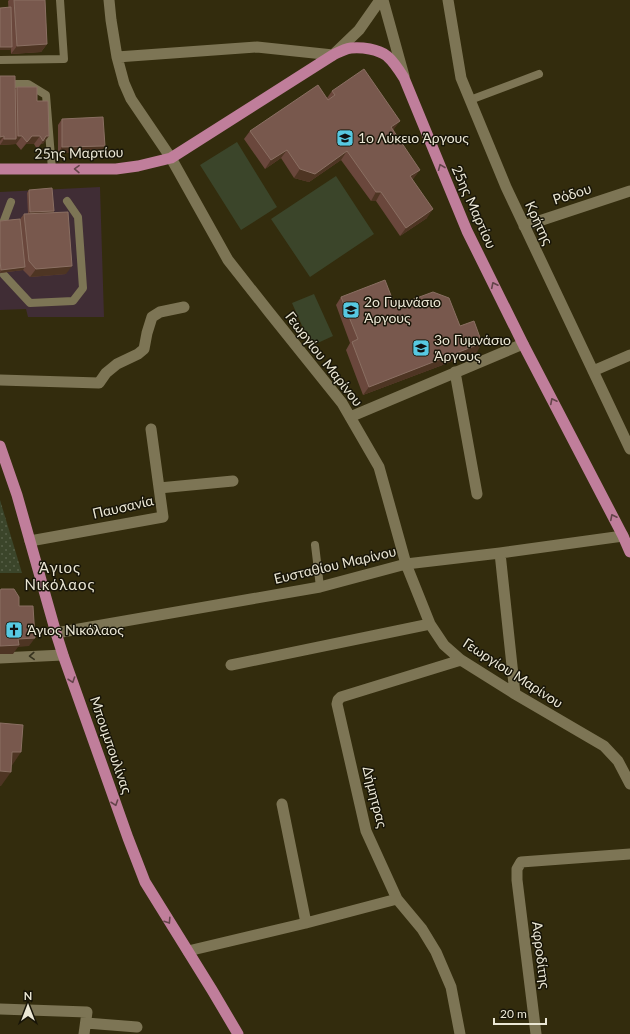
<svg xmlns="http://www.w3.org/2000/svg" width="630" height="1034" font-family="Lato,sans-serif">
<style>
.commercial{fill:#402d35}
.grass{fill:#3b452a}
.park{fill:url(#park-dots)}
.lines{fill:none;stroke-linecap:round;stroke-linejoin:round}
.service{stroke:#7d7555;stroke-width:8}
.minor{stroke:#7d7555;stroke-width:11}
.primary{stroke:#c07e9b;stroke-width:11}
.wall{fill:#6a473c}
.shaded-wall{fill:#4e3523}
.building{fill:#78584d;stroke:#8a6f62}
.oneway{stroke:#64444a}
.oneway2{stroke:#36321f}
.labels{text-anchor:middle;stroke-width:3;stroke-linejoin:round;paint-order:stroke}
.poi-label{font-size:14px;fill:#ebe7d5;stroke:#181508;text-anchor:start}
.street-label{font-size:14px;fill:#ebe7d5;stroke:#181508}
.neighbourhood-label{font-size:15px;letter-spacing:1px;fill:#ebe7d5;stroke:#181508}
</style>
<defs>
<pattern id="park-dots" width="8" height="8" patternUnits="userSpaceOnUse"><rect width="8" height="8" fill="#3b452a"/><path d="M2 2h.1M6 6h.1" fill="none" stroke="#586048" stroke-width="1.8" stroke-linecap="round"/></pattern>
</defs>
<rect width="100%" height="100%" fill="#332c0d"/>
<!-- commercial -->
<path class="commercial" d="M 100,187 L 104,317 L 28,317 L 26,309 L 0,310 L 0,192 Z"/>
<!-- grass -->
<path class="grass" d="M 237,142 L 277,207 L 241,230 L 200,165 Z
M 336,176 L 374,234 L 310,277 L 271,219 Z
M 314,294 L 333,336 L 311,346 L 292,303 Z"/>
<!-- park -->
<path class="park" d="M 0,500 L 22,573 L 0,573 Z"/>
<g class="lines">
<!-- service -->
<path class="service" d="M 0,60 L 64,59 L 60,0
M 16,84 L 28,84 L 46,95 L 52,169
M 470,100 L 539,74
M 0,231 L 11,202
M 4,275 L 30,303 L 73,301 L 83,288 L 78,217 L 67,201
M 315,545 L 320,587"/>
<!-- minor -->
<path class="minor" d="M 109,0 L 111,20 L 117,57 L 124,83 L 131,99 L 171,158 L 228,260 L 269,312 L 342,403 L 379,467 L 406,564 L 430,624 L 444,645 L 461,660 L 515,694 L 604,746 L 618,761 L 630,784
M 383,0 L 404,76
M 448,0 L 461,78 L 506,187 L 630,449
M 117,57 L 257,47 L 333,55 L 359,30 L 380,0
M 524,226 L 630,191
M 593,371 L 630,355
M 455,372 L 477,494
M 0,380 L 99,383 L 106,373 L 117,364 L 138,354 L 144,349 L 147,333 L 152,317 L 160,312 L 184,307
M 350,417 L 523,344
M 159,488 L 233,481
M 30,541 L 163,517 L 151,429
M 500,553 L 515,694
M 56,633 L 320,587 L 406,564 L 500,553 L 623,536
M 0,658 L 63,655
M 231,665 L 430,624
M 282,804 L 306,923
M 188,951 L 306,923 L 397,899
M 0,1009 L 87,1012 L 84,1034
M 86,1023 L 137,1027
M 460,1034 L 451,987 L 436,952 L 422,929 L 397,899 L 366,831 L 337,704 L 338,700 L 341,697 L 461,660
M 536,1034 L 517,880 L 517,869 L 521,862 L 630,854"/>
<!-- primary -->
<path class="primary" d="M 0,169 L 116,169 L 138,166 L 171,158 L 333,55 C 339,52 344,49 351,48 C 362,47 378,49 387,56 C 394,62 399,70 404,78 L 467,231 L 523,344 L 623,536 L 630,552
M 0,446 L 17,495 L 56,633 L 63,655 L 128,838 L 145,882 L 212,990 L 238,1034"/>
</g>
<!-- wall -->
<path class="wall" d="M 9,0 L 45,0 L 47,44 L 41,52 L 11,54 L 8,1 Z
M 0,76 L 15,90 L 17,87 L 37,101 L 48,101 L 43,144 L 41,144 L 37,149 L 34,144 L 26,144 L 21,150 L 16,144 L 0,145 Z
M 332,91 L 394,129 L 393,130 L 414,178 L 412,179 L 427,218 L 400,236 L 376,201 L 371,201 L 341,160 L 309,182 L 294,178 L 281,158 L 265,169 L 244,139 L 250,131 L 327,98 Z
M 62,119 L 101,151 L 58,153 L 58,125 Z
M 29,190 L 54,211 L 53,213 L 66,274 L 30,277 L 23,270 L 0,273 L 0,221 L 20,219 L 24,214 L 28,214 L 27,193 Z
M 341,297 L 395,306 L 460,326 L 477,352 L 363,395 L 346,350 L 350,343 L 336,305 Z"/>
<!-- shaded-wall -->
<path class="shaded-wall" d="M 47,44 L 41,52 L 11,54 L 17,46 Z
M 0,47 L 12,47 L 10,50 L 0,50 Z
M 400,121 L 394,129 L 385,136 L 391,127 Z
M 4,136 L 0,141 L 0,137 Z
M 18,136 L 22,136 L 16,144 L 0,145 L 4,139 L 16,139 Z
M 32,136 L 40,136 L 34,144 L 26,144 L 21,150 Z
M 46,136 L 49,136 L 43,144 L 41,144 Z
M 105,146 L 101,151 L 58,153 L 62,147 Z
M 287,150 L 281,158 L 265,169 L 271,160 Z
M 347,151 L 341,160 L 309,182 L 294,178 L 300,169 Z
M 420,170 L 414,178 L 404,185 L 410,176 Z
M 376,192 L 381,192 L 376,201 L 371,201 Z
M 433,209 L 427,218 L 400,236 L 406,228 Z
M 54,211 L 52,214 L 28,215 L 30,212 Z
M 72,266 L 66,274 L 30,277 L 36,269 Z
M 25,267 L 23,270 L 0,273 L 1,270 Z
M 482,343 L 477,352 L 363,395 L 369,387 Z
M 35,638 L 29,646 L 18,647 L 13,654 L 0,654 L 0,646 L 18,639 Z
M 12,752 L 21,752 L 11,767 Z
M 0,771 L 11,772 L 1,786 L 0,786 Z"/>
<!-- building -->
<path class="building" d="M 14,0 L 45,0 L 47,44 L 17,46 Z
M 11,7 L 12,47 L 0,47 L 0,8 Z
M 364,69 L 400,121 L 391,127 L 420,170 L 410,176 L 433,209 L 406,228 L 381,192 L 376,192 L 347,151 L 315,174 L 300,169 L 287,150 L 271,160 L 250,131 L 318,85 L 328,100 L 335,95 L 332,91 Z
M 0,76 L 15,76 L 16,139 L 4,139 L 4,136 L 0,137 Z
M 17,87 L 37,87 L 37,101 L 48,101 L 49,136 L 46,136 L 43,141 L 40,136 L 32,136 L 27,142 L 22,136 L 18,136 Z
M 103,117 L 105,146 L 62,147 L 62,119 Z
M 52,188 L 54,211 L 30,212 L 29,190 Z
M 68,212 L 72,266 L 36,269 L 29,261 L 24,214 Z
M 20,219 L 25,267 L 1,270 L 0,261 L 0,221 Z
M 385,280 L 395,306 L 433,292 L 449,298 L 460,326 L 474,321 L 482,343 L 369,387 L 352,342 L 358,339 L 341,297 Z
M 1,589 L 14,589 L 19,597 L 19,606 L 33,606 L 35,638 L 18,639 L 19,645 L 0,646 L 0,591 Z
M 0,723 L 23,725 L 21,752 L 12,752 L 11,772 L 0,771 Z"/>
<!-- one-way arrows -->
<defs><path id="oneway-chevron" d="M-2-3.5L2.5 0L-2 3.5" fill="none" stroke-width="1.6" stroke-linecap="round" stroke-linejoin="round"/></defs>
<g class="oneway">
<use href="#oneway-chevron" transform="translate(441 167) rotate(-112)"/>
<use href="#oneway-chevron" transform="translate(77 169) rotate(-179)"/>
<use href="#oneway-chevron" transform="translate(494 285) rotate(-116)"/>
<use href="#oneway-chevron" transform="translate(553 401) rotate(-117)"/>
<use href="#oneway-chevron" transform="translate(613 517) rotate(-117)"/>
<use href="#oneway-chevron" transform="translate(72 680) rotate(71)"/>
<use href="#oneway-chevron" transform="translate(115 803) rotate(71)"/>
<use href="#oneway-chevron" transform="translate(168 921) rotate(57)"/>
</g>
<use class="oneway2" href="#oneway-chevron" transform="translate(32 656) rotate(177)"/>
<!-- icons -->
<defs>
<g id="school-square" transform="scale(0.9)"><rect x="-9" y="-9" width="18" height="18" rx="4" fill="#57c9e2" stroke="#181508"/><path d="M0-5L7-2L0 1L-7-2ZM-4 1L0 2.5L4 1V4Q0 6-4 4Z" fill="#111"/></g>
<g id="church-square" transform="scale(0.9)"><rect x="-9" y="-9" width="18" height="18" rx="4" fill="#57c9e2" stroke="#181508"/><path d="M-1.2-6h2.4v3.5h3.3v2.4h-3.3V6h-2.4V-.1h-3.3v-2.4h3.3Z" fill="#111"/></g>
</defs>
<g fill-rule="evenodd">
<use href="#school-square" x="345" y="138"/>
<use href="#school-square" x="351" y="310"/>
<use href="#school-square" x="421" y="348"/>
<use href="#church-square" x="14" y="630"/>
</g>
<g class="labels">
<!-- poi labels -->
<g class="poi-label">
<text x="358" y="143">1ο Λύκειο Άργους</text>
<text x="364" y="307">2ο Γυμνάσιο<tspan x="364" dy="16">Άργους</tspan></text>
<text x="434" y="345">3ο Γυμνάσιο<tspan x="434" dy="16">Άργους</tspan></text>
<text x="27" y="635">Άγιος Νικόλαος</text>
</g>
<!-- street labels -->
<g class="street-label">
<text transform="translate(79 153) rotate(-1)" y="5">25ης Μαρτίου</text>
<text transform="translate(572 194) rotate(-18)" y="5">Ρόδου</text>
<text transform="translate(474 207) rotate(66)" y="5">25ης Μαρτίου</text>
<text transform="translate(539 223) rotate(65)" y="5">Κρήτης</text>
<text transform="translate(324 359) rotate(52)" y="5">Γεωργίου Μαρίνου</text>
<text transform="translate(123 507) rotate(-13)" y="5">Παυσανία</text>
<text transform="translate(335 565) rotate(-13)" y="5">Ευσταθίου Μαρίνου</text>
<text transform="translate(513 673) rotate(33)" y="5">Γεωργίου Μαρίνου</text>
<text transform="translate(111 745) rotate(71)" y="5">Μπουμπουλίνας</text>
<text transform="translate(375 797) rotate(76)" y="5">Δήμητρας</text>
<text transform="translate(541 955) rotate(83)" y="5">Αφροδίτης</text>
</g>
<!-- neighbourhood labels -->
<g class="neighbourhood-label">
<text x="60" y="573">Άγιος<tspan x="60" dy="17">Νικόλαος</tspan></text>
</g>
</g>
<!-- north arrow -->
<g transform="translate(28 1006)" stroke="#181508" stroke-width="3" paint-order="stroke">
<path d="M0-3L7 15L0 10L-7 15Z" fill="#ebe7d5"/>
<text y="-6" font-size="11" font-weight="bold" text-anchor="middle" fill="#ebe7d5">N</text>
</g>
<!-- scale -->
<path d="M494 1018v6h52v-6" fill="none" stroke="#ebe7d5" stroke-width="2"/>
<text x="500" y="1018" font-size="12" fill="#ebe7d5" stroke="#181508" stroke-width="3" paint-order="stroke">20 m</text>
</svg>
